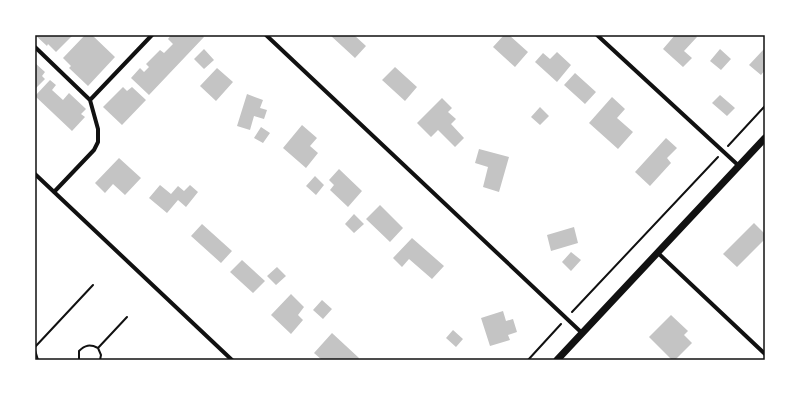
<svg xmlns="http://www.w3.org/2000/svg" width="800" height="395" font-family="'Zilla Slab',serif">
<style>
.building{fill:#c4c4c4}
.lines{fill:none;stroke-linecap:round;stroke-linejoin:round}
.path{stroke:#111;stroke-width:2}
.minor{stroke:#111;stroke-width:4}
.tertiary{stroke:#111;stroke-width:7}
.neatline{fill:none;stroke:#111;stroke-width:1.5}
</style>
<rect width="100%" height="100%" fill="#fff"/>
<!-- building -->
<path class="building" d="M 35,35 L 73,35 L 56,52 L 48,44 L 47,46 Z
M 85,35 L 92,35 L 115,57 L 88,86 L 69,68 L 71,66 L 63,58 Z
M 171,35 L 202,35 L 204,37 L 149,95 L 131,78 L 140,68 L 144,72 L 149,67 L 146,64 L 160,50 L 164,53 L 173,44 L 168,39 Z
M 330,35 L 354,35 L 366,46 L 355,58 Z
M 504,35 L 509,35 L 528,52 L 515,67 L 493,47 Z
M 675,35 L 695,35 L 697,37 L 684,51 L 692,58 L 683,67 L 663,49 Z
M 765,48 L 765,70 L 761,75 L 749,65 Z
M 204,49 L 214,60 L 204,69 L 194,59 Z
M 720,49 L 731,59 L 721,70 L 710,61 Z
M 557,52 L 571,65 L 557,82 L 535,62 L 543,53 L 550,59 Z
M 35,63 L 45,72 L 42,76 L 45,79 L 35,89 Z
M 395,67 L 417,87 L 405,101 L 382,80 Z
M 217,68 L 233,82 L 216,101 L 200,86 Z
M 575,73 L 596,92 L 585,104 L 564,85 Z
M 50,80 L 56,85 L 52,90 L 63,100 L 69,93 L 86,109 L 81,114 L 85,117 L 72,131 L 35,96 Z
M 123,87 L 127,91 L 132,87 L 146,100 L 122,125 L 103,107 Z
M 247,94 L 263,100 L 260,108 L 267,110 L 264,119 L 254,116 L 250,130 L 237,126 Z
M 720,95 L 735,108 L 727,116 L 712,103 Z
M 612,97 L 625,109 L 617,118 L 633,132 L 618,149 L 589,123 Z
M 442,98 L 452,108 L 448,112 L 456,119 L 451,124 L 464,138 L 455,147 L 438,130 L 431,137 L 417,123 Z
M 540,107 L 549,116 L 540,125 L 531,117 Z
M 302,125 L 317,138 L 310,146 L 318,153 L 306,168 L 283,148 Z
M 261,127 L 270,133 L 263,143 L 254,138 Z
M 666,138 L 677,148 L 667,158 L 671,163 L 650,186 L 635,172 Z
M 479,149 L 509,157 L 499,192 L 483,187 L 488,167 L 475,163 Z
M 119,158 L 141,178 L 125,195 L 113,184 L 105,193 L 95,183 Z
M 339,169 L 362,191 L 348,207 L 330,190 L 334,185 L 329,180 Z
M 315,176 L 324,185 L 316,195 L 306,186 Z
M 160,185 L 171,194 L 178,186 L 184,191 L 190,185 L 198,192 L 186,207 L 178,200 L 167,213 L 149,198 Z
M 380,205 L 403,228 L 390,242 L 366,219 Z
M 354,214 L 364,224 L 354,233 L 345,224 Z
M 754,223 L 765,234 L 765,239 L 737,267 L 723,254 Z
M 202,224 L 232,251 L 221,263 L 191,236 Z
M 574,227 L 578,243 L 551,251 L 547,235 Z
M 412,238 L 444,266 L 432,279 L 409,259 L 402,267 L 393,258 Z
M 571,252 L 581,260 L 571,271 L 562,262 Z
M 242,260 L 265,281 L 253,293 L 230,272 Z
M 277,267 L 286,276 L 276,285 L 267,276 Z
M 291,294 L 304,307 L 298,315 L 303,320 L 291,334 L 271,315 Z
M 322,300 L 332,309 L 323,319 L 313,310 Z
M 503,311 L 506,321 L 513,319 L 517,332 L 508,335 L 510,340 L 490,346 L 481,318 Z
M 671,315 L 688,331 L 684,335 L 692,343 L 675,360 L 672,360 L 649,337 Z
M 453,330 L 463,339 L 456,347 L 446,338 Z
M 332,333 L 359,358 L 358,360 L 322,360 L 314,353 Z"/>
<g class="lines">
<!-- path -->
<path class="path" d="M 728,146 L 765,106
M 572,312 L 718,157
M 35,347 L 93,285
M 98,348 L 127,317
M 35,350 L 38,360
M 79,360 L 79,351 C 85,345 90,344 98,348 L 101,355 L 100,360
M 528,360 L 561,324"/>
<!-- minor -->
<path class="minor" d="M 266,35 L 582,333
M 597,35 L 739,166
M 35,47 L 90,100 L 98,129 L 98,142 L 94,150 L 54,192
M 90,100 L 152,35
M 35,174 L 232,360
M 658,253 L 765,354"/>
<!-- tertiary -->
<path class="tertiary" d="M 557,360 L 765,138"/>
</g>
<!-- border -->
<rect width="800" height="395" fill="none" stroke="#ffffff" stroke-width="72"/>
<rect x="36" y="36" width="728" height="323" class="neatline"/>
</svg>
